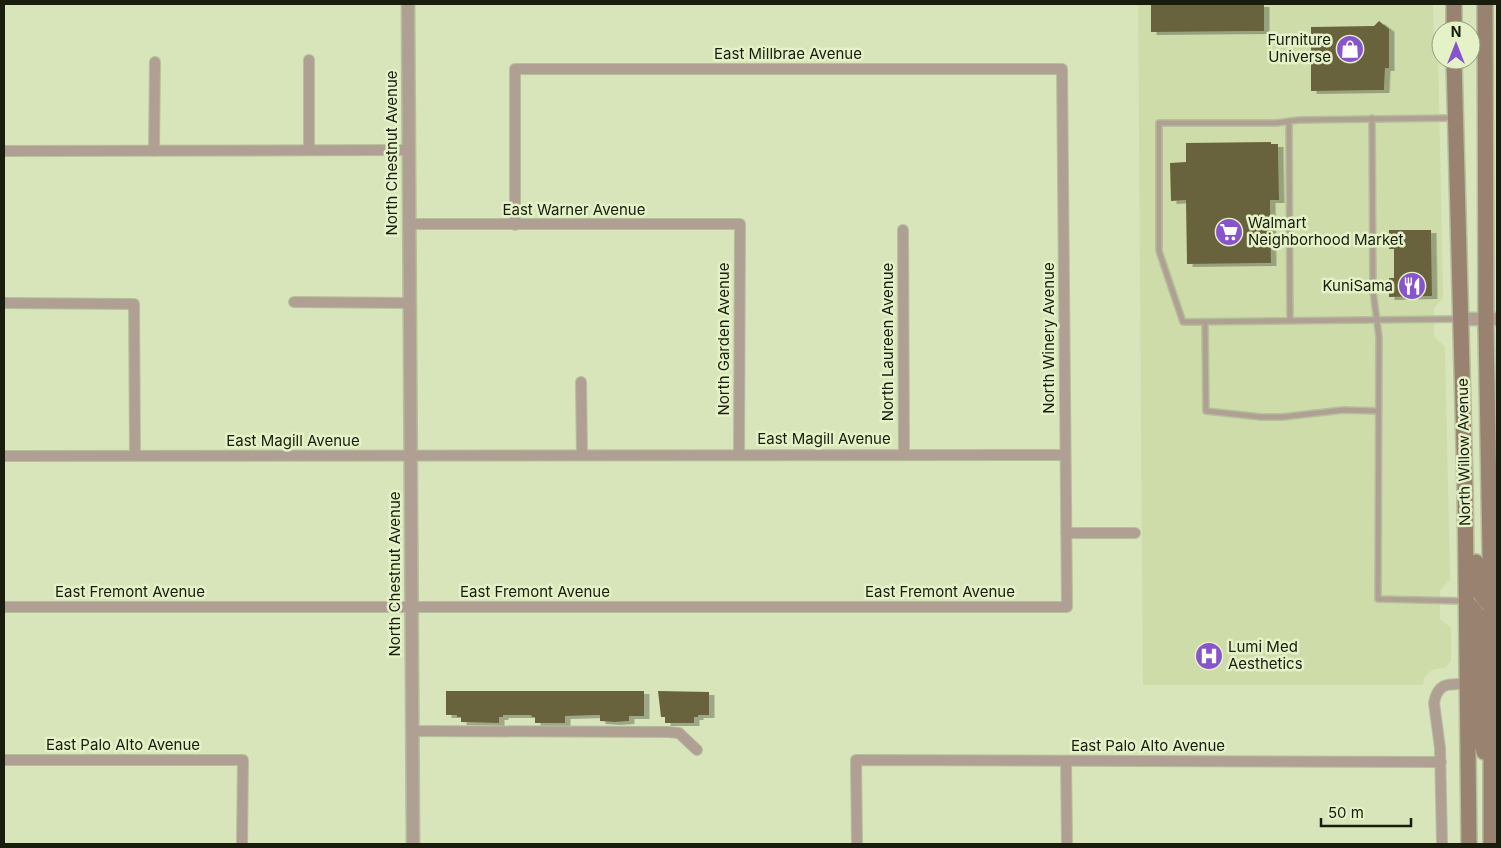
<svg xmlns="http://www.w3.org/2000/svg" width="1501" height="848" font-family="Inter,sans-serif">
<style>
.built{fill:#cedcaa}
.building{fill:#69643c;filter:url(#shadow)}
.lines{fill:none;stroke-linecap:round;stroke-linejoin:round}
.service-casing{stroke:#b5c09b;stroke-width:8}
.minor-casing{stroke:#b5c09b;stroke-width:12}
.tertiary-casing{stroke:#b5c09b;stroke-width:15}
.secondary-casing{stroke:#b5c09b;stroke-width:18}
.service{stroke:#b0a094;stroke-width:5}
.minor{stroke:#b0a094;stroke-width:10}
.tertiary{stroke:#b0a094;stroke-width:12}
.secondary{stroke:#9a8270;stroke-width:15}
.labels{text-anchor:middle;stroke-width:5;stroke-linejoin:round;paint-order:stroke}
.poi-label{font-size:15px;fill:#181d0d;stroke:#e5f1c7;text-anchor:end}
.street-label{font-size:15px;fill:#181d0d;stroke:#e5f1c7}
</style>
<defs>
<filter id="shadow"><feDropShadow dx="5.5" dy="3" stdDeviation="0" flood-color="#0004"/></filter>
</defs>
<rect width="100%" height="100%" fill="#d8e4ba"/>
<!-- built -->
<path class="built" d="M 1138,4 L 1433,4 L 1434,43 L 1438,51 L 1443,298 L 1434,308 L 1434,336 L 1445,347 L 1450,580 L 1440,590 L 1440,619 L 1451,628 L 1451,661 L 1445,668 L 1436,669 L 1429,672 L 1424,678 L 1423,685 L 1143,685 Z"/>
<!-- building -->
<path class="building" d="M 1151,4 L 1264,4 L 1264,31 L 1151,32 Z
M 1379,21 L 1389,29 L 1389,68 L 1385,68 L 1384,90 L 1311,91 L 1311,27 L 1374,26 Z
M 1271,142 L 1271,144 L 1278,144 L 1279,200 L 1270,200 L 1271,263 L 1187,264 L 1186,200 L 1171,201 L 1170,163 L 1186,162 L 1186,143 Z
M 1389,230 L 1431,230 L 1432,296 L 1389,297 L 1389,278 L 1394,278 L 1394,249 L 1389,249 Z
M 446,691 L 644,691 L 644,716 L 629,716 L 629,721 L 615,722 L 600,721 L 600,715 L 565,716 L 565,723 L 535,723 L 535,717 L 532,717 L 531,715 L 503,715 L 503,717 L 499,717 L 499,723 L 461,722 L 461,717 L 457,717 L 457,715 L 446,715 Z
M 658,691 L 709,692 L 709,715 L 698,715 L 698,717 L 694,717 L 694,723 L 665,723 L 665,717 L 661,717 Z"/>
<g class="lines">
<!-- service casing -->
<g class="service-casing">
<path id="service" d="M 1372,118 L 1373,291 L 1379,337 L 1378,599 L 1463,601
M 1453,118 L 1299,120 L 1276,123 L 1159,123 L 1159,251 L 1183,322 L 1460,319
M 1289,121 L 1290,321
M 1205,322 L 1206,411 L 1261,417 L 1282,417 L 1343,410 L 1379,411"/>
</g>
<!-- minor casing -->
<g class="minor-casing">
<path id="minor" d="M 309,60 L 309,150
M 4,151 L 408,150
M 154,151 L 155,62
M 408,224 L 740,224 L 739,454
M 903,230 L 904,455
M 294,302 L 409,303
M 4,303 L 134,304 L 135,456
M 581,382 L 582,455
M 4,456 L 1065,455
M 1066,533 L 1135,533
M 4,607 L 1067,607 L 1062,69 L 515,69 L 515,225
M 412,731 L 669,732 L 679,733 L 697,750
M 4,760 L 243,760 L 242,844
M 1066,761 L 1067,844
M 857,844 L 856,760 L 1441,762
M 1442,844 L 1440,748 L 1434,703 C 1438,681 1450,684 1468,684"/>
</g>
<!-- tertiary casing -->
<g class="tertiary-casing">
<path id="tertiary" d="M 408,4 L 413,844
M 1460,319 L 1497,319"/>
</g>
<!-- secondary casing -->
<g class="secondary-casing">
<path id="secondary" d="M 1454,4 L 1454,30
M 1485,4 L 1486,328 L 1491,606 L 1491,844
M 1454,60 L 1465,486 L 1469,844
M 1476,562 C 1477,582 1475,592 1491,606
M 1467,602 L 1477,614 L 1478,622 L 1479,727 L 1484,752"/>
</g>
<!-- service -->
<use href="#service" class="service"/>
<!-- minor -->
<use href="#minor" class="minor"/>
<!-- tertiary -->
<use href="#tertiary" class="tertiary"/>
<!-- secondary -->
<use href="#secondary" class="secondary"/>
</g>
<!-- icons -->
<defs>
<g id="shop-disc" transform="scale(1.4375)"><circle r="9.5" fill="#8854cc" stroke="#e5f1c7"/><path d="M-5-2.5h2.3a2.7 3.5 0 0 1 5.4 0H5L5.5 6h-11ZM-1.5-2.5h3a1.5 2.3 0 0 0-3 0Z" fill="#fff"/></g>
<g id="supermarket-disc" transform="scale(1.4375)"><circle r="9.5" fill="#8854cc" stroke="#e5f1c7"/><path d="M-6-5.5h2.5l.6 2H6L4.5 2H-2.5L-4.4-4H-6ZM-1.5 3.2a1.3 1.3 0 1 0 .1 0ZM3 3.2a1.3 1.3 0 1 0 .1 0Z" fill="#fff"/></g>
<g id="restaurant-disc" transform="scale(1.4375)"><circle r="9.5" fill="#8854cc" stroke="#e5f1c7"/><path d="M-5-6h1v4h1v-4h1v4h1v-4h1v5L-1.5 .5V6h-2V.5L-5-1ZM5-6V6H3V1.5H1.5Q1.5-4 5-6Z" fill="#fff"/></g>
<g id="hospital-disc" transform="scale(1.4375)"><circle r="9.5" fill="#8854cc" stroke="#e5f1c7"/><path d="M-5-5h3v3.5h4V-5h3V5h-3V1.5h-4V5h-3Z" fill="#fff"/></g>
</defs>
<g fill-rule="evenodd">
<use href="#shop-disc" x="1350" y="49"/>
<use href="#supermarket-disc" x="1229" y="232"/>
<use href="#restaurant-disc" x="1412" y="286"/>
<use href="#hospital-disc" x="1209" y="656"/>
</g>
<g class="labels">
<!-- poi labels -->
<g class="poi-label">
<text x="1331" y="45">Furniture<tspan x="1331" dy="17">Universe</tspan></text>
<text x="1248" y="228" text-anchor="start">Walmart<tspan x="1248" dy="17">Neighborhood Market</tspan></text>
<text x="1393" y="291">KuniSama</text>
<text x="1228" y="652" text-anchor="start">Lumi Med<tspan x="1228" dy="17">Aesthetics</tspan></text>
</g>
<!-- street labels -->
<g class="street-label">
<text x="788" y="59">East Millbrae Avenue</text>
<text transform="translate(392 153) rotate(-90)" y="5">North Chestnut Avenue</text>
<text x="574" y="215">East Warner Avenue</text>
<text transform="translate(1049 338) rotate(-90)" y="5">North Winery Avenue</text>
<text transform="translate(724 339) rotate(-90)" y="5">North Garden Avenue</text>
<text transform="translate(888 342) rotate(-90)" y="5">North Laureen Avenue</text>
<text x="824" y="444">East Magill Avenue</text>
<text x="293" y="446">East Magill Avenue</text>
<text transform="translate(1464 452) rotate(-91)" y="5">North Willow Avenue</text>
<text transform="translate(395 574) rotate(-90)" y="5">North Chestnut Avenue</text>
<text x="130" y="597">East Fremont Avenue</text>
<text x="535" y="597">East Fremont Avenue</text>
<text x="940" y="597">East Fremont Avenue</text>
<text x="123" y="750">East Palo Alto Avenue</text>
<text x="1148" y="751">East Palo Alto Avenue</text>
</g>
</g>
<!-- border -->
<rect width="1501" height="848" fill="none" stroke="#181d0d" stroke-width="10"/>
<!-- north arrow -->
<g transform="translate(1456 45)"><circle r="24" fill="#e5f1c7" stroke="#939c7d"/>
<path d="M0-4L9 19L0 12L-9 19Z" fill="#8854cc"/>
<text y="-8" font-size="14" font-weight="bold" text-anchor="middle" fill="#181d0d">N</text>
</g>
<!-- scale -->
<path d="M1321 818v8h90v-8" fill="none" stroke="#181d0d" stroke-width="2.5"/>
<text x="1328" y="818" font-size="15" fill="#181d0d" stroke="#e5f1c7" stroke-width="4" paint-order="stroke">50 m</text>
</svg>
